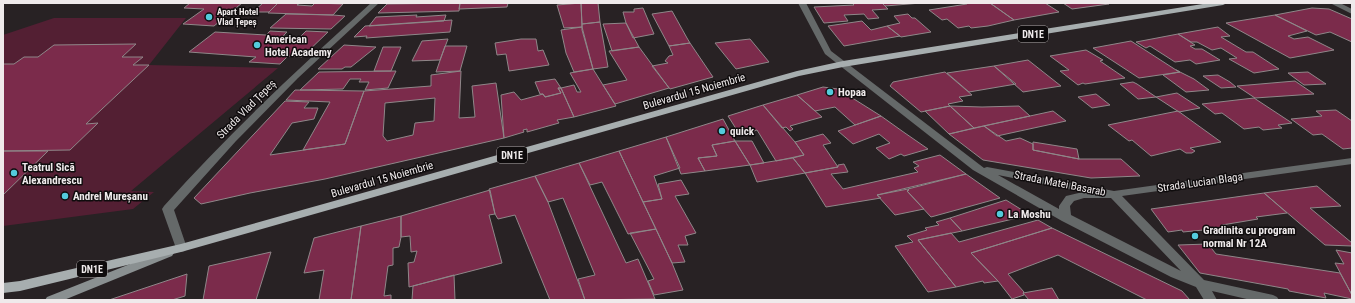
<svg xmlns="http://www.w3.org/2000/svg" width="1355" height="303" font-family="'Roboto Condensed',sans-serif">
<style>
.green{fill:#531f33}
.building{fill:#7b2b4b;stroke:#8f8789;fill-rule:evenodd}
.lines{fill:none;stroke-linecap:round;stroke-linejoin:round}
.street{fill:#656969;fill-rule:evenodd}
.secondary{fill:#8a9091;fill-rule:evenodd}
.primary{fill:#a7aeaf;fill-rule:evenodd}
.poi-dot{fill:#53cbdc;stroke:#0f0c0d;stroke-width:1.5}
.labels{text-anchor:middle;stroke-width:3;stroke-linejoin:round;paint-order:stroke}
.far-poi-label{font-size:9px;font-weight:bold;fill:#efeaeb;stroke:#0f0c0d;text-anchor:start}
.shield{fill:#0f0c0d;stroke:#aca7a8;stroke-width:1}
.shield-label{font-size:10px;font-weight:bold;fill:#efeaeb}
.poi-label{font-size:11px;font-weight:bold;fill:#efeaeb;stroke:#0f0c0d;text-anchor:start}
.street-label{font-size:11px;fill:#efeaeb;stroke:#0f0c0d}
</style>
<rect width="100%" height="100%" fill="#282224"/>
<!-- green -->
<path class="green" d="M 54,18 L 186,18 L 149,65 L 278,68 L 131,191 L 154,192 L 133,209 L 3,226 L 3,35 Z"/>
<!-- building -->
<path class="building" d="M 190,3 L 242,3 L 214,26 L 183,24 L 204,9 L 184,8 Z
M 263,3 L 278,3 L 269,12 L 253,12 Z
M 278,3 L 300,3 L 297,5 L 312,6 L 315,3 L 343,4 L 333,15 L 268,13 Z
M 460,3 L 508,3 L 507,7 L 459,9 Z
M 460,3 L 459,11 L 378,13 L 387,4 Z
M 581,3 L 598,3 L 600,22 L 582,24 Z
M 581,3 L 582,27 L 564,28 L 557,5 Z
M 852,3 L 882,3 L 888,9 L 872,10 L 879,18 L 868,19 L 864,14 L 844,15 L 848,21 L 824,23 L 814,7 L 854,5 Z
M 882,3 L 921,3 L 885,6 Z
M 966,3 L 990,3 L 1014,20 L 988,26 L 971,28 L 969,26 L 958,28 L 947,19 L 942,20 L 929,10 L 967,4 Z
M 990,3 L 1045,3 L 1059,12 L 1014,20 Z
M 1063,3 L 1107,3 L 1109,4 L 1072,9 Z
M 643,8 L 654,34 L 633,38 L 626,23 L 623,12 L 634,12 L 634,9 Z
M 1312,8 L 1329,9 L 1352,19 L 1352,42 L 1330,32 L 1316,35 L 1275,15 Z
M 672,11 L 687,38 L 690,43 L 669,46 L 652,14 Z
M 286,14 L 333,15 L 345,16 L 331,29 L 270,28 Z
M 908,14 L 912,18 L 915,18 L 931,32 L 901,37 L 887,26 L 900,23 L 894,16 Z
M 417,15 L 416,17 L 446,15 L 444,21 L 369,26 L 376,17 Z
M 1275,15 L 1307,31 L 1288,36 L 1294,39 L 1308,37 L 1334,50 L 1290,58 L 1226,23 Z
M 452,20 L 450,32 L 366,38 L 367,36 L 354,37 L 365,26 Z
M 862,21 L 871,30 L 887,26 L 900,36 L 844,46 L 828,26 Z
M 600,22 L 608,67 L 593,69 L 582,30 L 582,24 Z
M 626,23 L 639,47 L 612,51 L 603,24 Z
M 582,27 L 593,69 L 574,72 L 566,53 L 561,30 Z
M 1218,27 L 1230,36 L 1221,37 L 1246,52 L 1253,52 L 1279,69 L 1254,73 L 1229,59 L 1237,58 L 1221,48 L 1212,50 L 1197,42 L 1191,42 L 1178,34 Z
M 270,31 L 287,32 L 283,36 L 300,37 L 306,31 L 328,32 L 302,57 L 288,56 L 280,64 L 249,62 L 256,57 L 189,52 L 215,32 L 266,35 Z
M 1178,34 L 1195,45 L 1190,46 L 1195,49 L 1202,49 L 1220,60 L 1196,64 L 1190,60 L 1175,62 L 1150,46 L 1146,48 L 1136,42 Z
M 448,39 L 440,60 L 412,61 L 422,41 Z
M 521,39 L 536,39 L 538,51 L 543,50 L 549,65 L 509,71 L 506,54 L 497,55 L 495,43 Z
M 750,39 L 769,62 L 736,69 L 715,43 Z
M 1131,41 L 1176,70 L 1180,72 L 1139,78 L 1093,48 Z
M 690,43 L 713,77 L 670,89 L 652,66 L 668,63 L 665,61 L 669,56 L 673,55 L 669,46 Z
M 136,44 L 122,57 L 143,57 L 133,65 L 149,65 L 86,124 L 98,123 L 70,150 L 3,151 L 3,64 L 14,64 L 24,57 L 38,57 L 54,45 Z
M 344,45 L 376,47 L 351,67 L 345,67 L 342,69 L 318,69 Z
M 445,46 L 467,46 L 460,71 L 436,72 Z
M 383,47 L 401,47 L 391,71 L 374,71 Z
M 639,47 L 669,88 L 615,104 L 603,85 L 627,80 L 609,51 Z
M 1086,50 L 1103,60 L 1100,61 L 1125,78 L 1085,84 L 1083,83 L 1078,85 L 1060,71 L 1069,70 L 1050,56 Z
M 1028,60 L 1061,86 L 1023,92 L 994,66 Z
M 994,66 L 1016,84 L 969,92 L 947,73 Z
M 593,69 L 616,106 L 574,117 L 561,88 L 574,85 L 577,92 L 581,92 L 570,73 Z
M 1176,70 L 1194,79 L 1209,90 L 1186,92 L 1163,75 L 1180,72 Z
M 396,71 L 388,88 L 365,90 L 369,82 L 359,82 L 361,79 L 350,79 L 343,89 L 300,90 L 319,72 Z
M 461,71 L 459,118 L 475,117 L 472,86 L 496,83 L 504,138 L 325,179 L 250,193 L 201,204 L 194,198 L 285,101 L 309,102 L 304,108 L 318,108 L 314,119 L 292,123 L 270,155 L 345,144 L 364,91 L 431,86 L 431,75 ZM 435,98 L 434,121 L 415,123 L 413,135 L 387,141 L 383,136 L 385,103 Z
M 945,72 L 972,95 L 959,97 L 963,101 L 948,104 L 950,106 L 921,112 L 890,86 L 893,82 Z
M 1308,72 L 1326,84 L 1304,85 L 1288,73 Z
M 1218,75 L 1230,82 L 1236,87 L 1221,88 L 1203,76 Z
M 555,79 L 561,88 L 558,88 L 561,93 L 545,97 L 543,94 L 540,94 L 535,82 Z
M 1295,81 L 1314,94 L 1255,98 L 1237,86 Z
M 1133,82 L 1137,84 L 1156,97 L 1138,99 L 1120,84 Z
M 823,87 L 838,89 L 881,116 L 855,125 L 835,107 L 815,111 L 797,95 Z
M 558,88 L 561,88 L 574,117 L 557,120 L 559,123 L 527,132 L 527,129 L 523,130 L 524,132 L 504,138 L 501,95 L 514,92 L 521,100 L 543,94 L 545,97 L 561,93 Z
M 295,90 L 364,91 L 345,144 L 303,150 L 330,102 L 286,100 Z
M 1177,93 L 1200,108 L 1179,112 L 1156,97 Z
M 1096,94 L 1110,105 L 1092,108 L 1078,97 Z
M 797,95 L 822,117 L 790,126 L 793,129 L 790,131 L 786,127 L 782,128 L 763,105 Z
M 1254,98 L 1292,123 L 1278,125 L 1282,128 L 1263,130 L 1259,127 L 1244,129 L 1222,113 L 1215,114 L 1202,104 Z
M 763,105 L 795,142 L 804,155 L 776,161 L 757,130 L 740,135 L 728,116 Z
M 950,106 L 974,128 L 949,134 L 925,111 Z
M 950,106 L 982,107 L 1019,106 L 1030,116 L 974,128 Z
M 1336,110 L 1352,121 L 1352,148 L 1343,149 L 1322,134 L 1313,135 L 1291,119 L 1322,116 L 1316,111 Z
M 1053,111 L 1066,121 L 997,136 L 984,126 Z
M 1178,111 L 1221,142 L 1190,148 L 1195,151 L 1192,153 L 1186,153 L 1180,149 L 1151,156 L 1132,140 L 1129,141 L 1108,125 Z
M 881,116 L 902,131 L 928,149 L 904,156 L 901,154 L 889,159 L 876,148 L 890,143 L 879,134 L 853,144 L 838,131 Z
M 723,119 L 735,141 L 712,145 L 717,156 L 698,158 L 705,171 L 681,174 L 666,137 Z
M 984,126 L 1006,141 L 1020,138 L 1033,144 L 1033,150 L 1079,159 L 1121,159 L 1140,176 L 1091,178 L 983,160 L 949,134 Z
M 823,134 L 831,143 L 823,145 L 838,167 L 805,173 L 793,158 L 804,155 L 795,142 Z
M 666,137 L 680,168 L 654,176 L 662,199 L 643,202 L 619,151 Z
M 735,141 L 752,141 L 764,163 L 750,165 Z
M 735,141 L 750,165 L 705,171 L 698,158 L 717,156 L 712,145 Z
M 1033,142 L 1077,149 L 1079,159 L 1033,150 Z
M 3,151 L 48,151 L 3,195 Z
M 619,151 L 643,202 L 656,229 L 628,234 L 602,182 L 590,185 L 579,163 Z
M 940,155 L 966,174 L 877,195 L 881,198 L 826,207 L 805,173 L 838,167 L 838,165 L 844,164 L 848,172 L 831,174 L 843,189 L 918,172 L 914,168 L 919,166 L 913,162 Z
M 793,158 L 805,173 L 757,182 L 750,165 Z
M 579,163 L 626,263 L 638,259 L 655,299 L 585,300 L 578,279 L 595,275 L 563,198 L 548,202 L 535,176 Z
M 966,174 L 1000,198 L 931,217 L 907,191 L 909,190 L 908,189 Z
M 535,176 L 548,202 L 585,300 L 550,300 L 515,215 L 498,219 L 495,214 L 489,189 Z
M 681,180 L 689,194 L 675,196 L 696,233 L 685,236 L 688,245 L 678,245 L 685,262 L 672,263 L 643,202 L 662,199 L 658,184 Z
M 1317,186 L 1341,206 L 1310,208 L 1352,243 L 1352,246 L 1325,245 L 1264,193 Z
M 908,189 L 909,190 L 907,191 L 924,209 L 895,215 L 877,195 Z
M 490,190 L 495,214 L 489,215 L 502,263 L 409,287 L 408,263 L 414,262 L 417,251 L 411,252 L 410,236 L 401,237 L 401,216 Z
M 1264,193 L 1287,213 L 1256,217 L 1258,219 L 1222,225 L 1224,228 L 1183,232 L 1182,230 L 1168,232 L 1151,209 Z
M 1006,200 L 1030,215 L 962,231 L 950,218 Z
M 401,216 L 401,237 L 399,247 L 393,248 L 393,265 L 388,266 L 384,296 L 391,295 L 391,300 L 351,300 L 361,226 Z
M 950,218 L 962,231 L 918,240 L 956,287 L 928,292 L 895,246 L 913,242 L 907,236 L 927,230 L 925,228 L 939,225 L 936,222 Z
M 1038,220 L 1052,228 L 971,253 L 998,281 L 984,283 L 983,281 L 956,287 L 918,240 L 951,233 L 959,242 Z
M 361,226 L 351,300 L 319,300 L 324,270 L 304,273 L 314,238 Z
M 1052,228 L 1182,291 L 1190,300 L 1147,300 L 1058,255 L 1008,274 L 1024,292 L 1023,293 L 1024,295 L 1012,299 L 998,281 L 971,253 Z
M 656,229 L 672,263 L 683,290 L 654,295 L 648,281 L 654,279 L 630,233 Z
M 1208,244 L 1216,254 L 1340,273 L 1352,295 L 1352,299 L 1324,293 L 1326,298 L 1289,291 L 1288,289 L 1200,273 L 1178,245 Z
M 1336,250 L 1352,253 L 1352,295 L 1335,263 L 1344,264 Z
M 271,252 L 256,300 L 203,300 L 209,266 Z
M 187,274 L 185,296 L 172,300 L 109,300 Z
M 454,275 L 455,300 L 412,300 L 413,286 Z
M 1052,288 L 1059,300 L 1029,300 L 1023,293 Z"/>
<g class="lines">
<!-- street -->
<path class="street" d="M 371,3 L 379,3 L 298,78 L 236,141 L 174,210 L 187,248 L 185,251 L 181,252 L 177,251 L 162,209 L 164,206 C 228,134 299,68 371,3 Z
M 798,3 L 806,3 L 831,51 L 984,168 L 987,167 L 1114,191 L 1352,158 L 1352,164 L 1122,196 L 1204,280 L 1273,295 L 1277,297 L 1279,300 L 1251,300 L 1212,291 L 1217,300 L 1204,300 L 1196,287 L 1171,277 L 1062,221 L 973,170 L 825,54 ZM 998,175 L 1083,192 L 1066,196 L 1059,206 L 1059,209 ZM 1084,198 L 1111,198 L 1181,271 L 1071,215 L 1070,206 L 1074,201 Z
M 1330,3 L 1340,3 L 1352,9 L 1352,14 Z"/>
<!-- secondary -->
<path class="secondary" d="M 168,249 L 172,250 L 174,253 L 172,256 L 64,300 L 45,300 L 47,297 Z"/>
<!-- primary -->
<path class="primary" d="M 1209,3 L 1227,3 L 1223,5 L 843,67 L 799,76 L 181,252 L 20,291 L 3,293 L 3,283 L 20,281 L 181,244 L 797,71 L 843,61 Z"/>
</g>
<!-- markers -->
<g class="poi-dot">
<circle cx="209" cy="17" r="4"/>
<circle cx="257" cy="45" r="4"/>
<circle cx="830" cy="92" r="4"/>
<circle cx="722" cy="131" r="4"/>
<circle cx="14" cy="173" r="4"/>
<circle cx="65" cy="196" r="4"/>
<circle cx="1000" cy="214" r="4"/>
<circle cx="1195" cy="236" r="4"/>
</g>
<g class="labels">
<!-- far-poi labels -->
<g class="far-poi-label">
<text x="217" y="15">Apart Hotel<tspan x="217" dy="10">Vlad Țepeș</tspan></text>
</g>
<!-- shield labels -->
<g class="shield">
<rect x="1018" y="26" width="30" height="16" rx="3"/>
<rect x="497" y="147" width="30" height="16" rx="3"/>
<rect x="77" y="261" width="30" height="16" rx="3"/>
</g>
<g class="shield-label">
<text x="1033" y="38">DN1E</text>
<text x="512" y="159">DN1E</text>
<text x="92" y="273">DN1E</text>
</g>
<!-- poi labels -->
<g class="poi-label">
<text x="265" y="43">American<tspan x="265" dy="13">Hotel Academy</tspan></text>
<text x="838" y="96">Hopaa</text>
<text x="730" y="135">quick</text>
<text x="22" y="171">Teatrul Sică<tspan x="22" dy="13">Alexandrescu</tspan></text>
<text x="73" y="200">Andrei Mureșanu</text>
<text x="1008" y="218">La Moshu</text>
<text x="1203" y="234">Gradinita cu program<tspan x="1203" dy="13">normal Nr 12A</tspan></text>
</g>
<!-- street labels -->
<g class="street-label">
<text transform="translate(694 91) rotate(-16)" y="4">Bulevardul 15 Noiembrie</text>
<text transform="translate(246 109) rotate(-45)" y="4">Strada Vlad Țepeș</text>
<text transform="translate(382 179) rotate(-16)" y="4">Bulevardul 15 Noiembrie</text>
<text transform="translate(1200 182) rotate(-8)" y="4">Strada Lucian Blaga</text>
<text transform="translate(1060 183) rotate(11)" y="4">Strada Matei Basarab</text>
</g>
</g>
<!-- border -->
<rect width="1355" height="303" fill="none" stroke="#efeaeb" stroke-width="8"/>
</svg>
